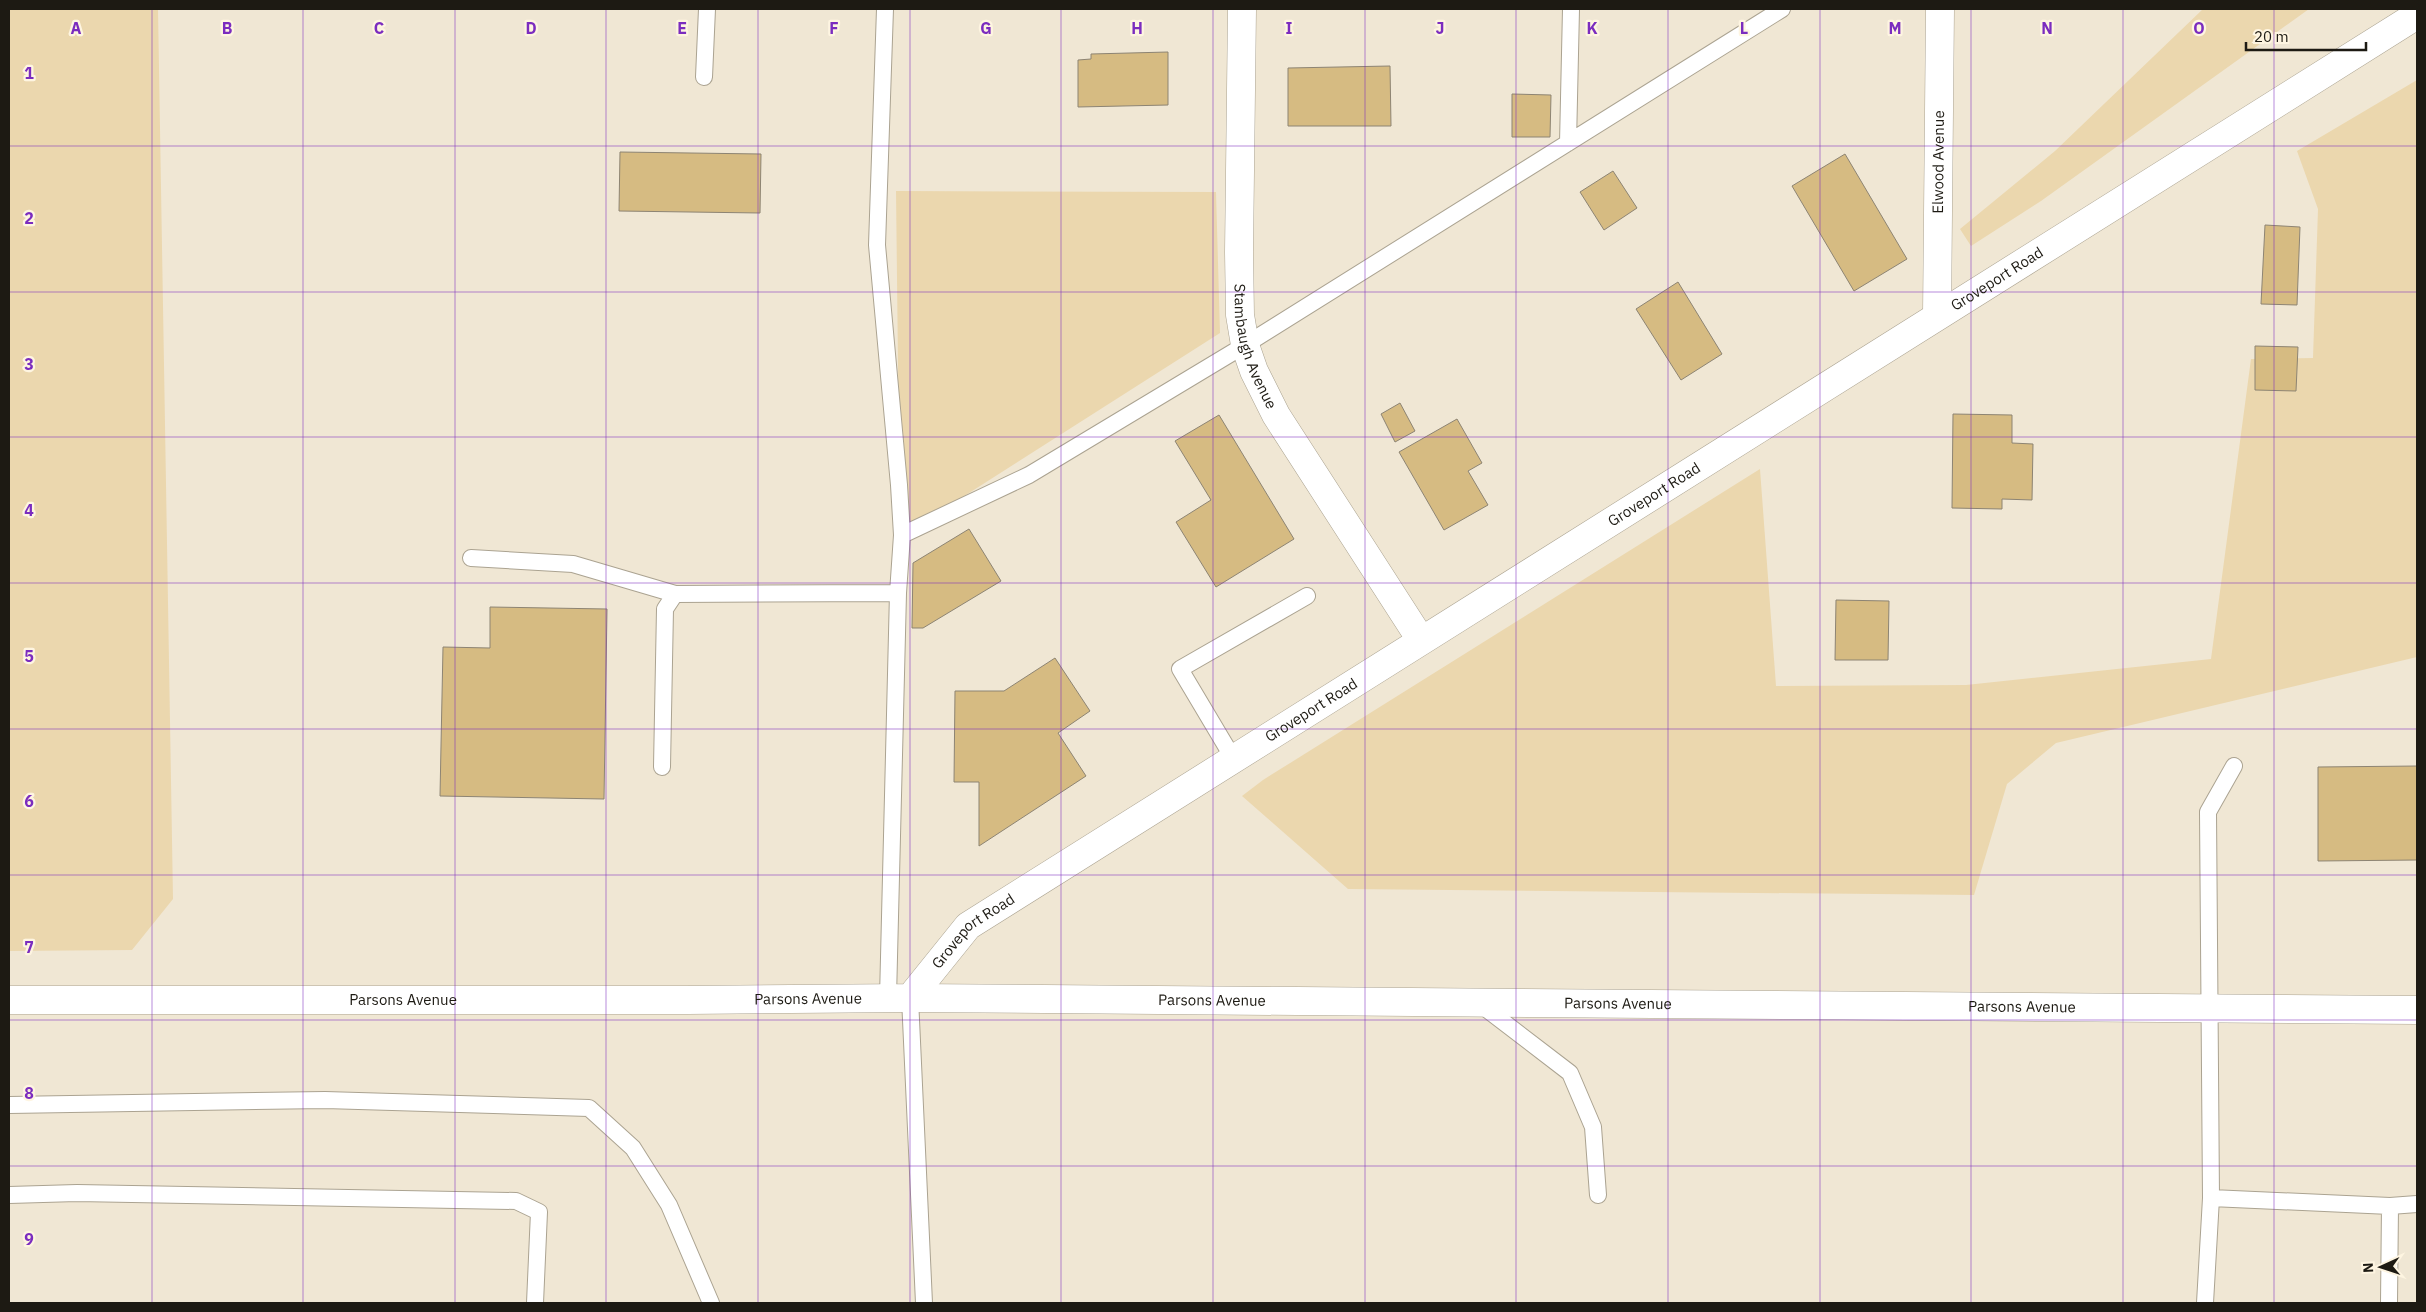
<svg xmlns="http://www.w3.org/2000/svg" width="2426" height="1312" font-family="'IBM Plex Sans',sans-serif">
<style>
.green{fill:#ebd7ae}
.building{fill:#d6bb82;stroke:#8d8473}
.lines{fill:none;stroke-linecap:round;stroke-linejoin:round}
.service-casing{stroke:#aba391;stroke-width:18}
.minor-casing{stroke:#aba391;stroke-width:29}
.tertiary-casing{stroke:#aba391;stroke-width:29}
.primary-casing{stroke:#aba391;stroke-width:29}
.service{stroke:#fff;stroke-width:16}
.minor{stroke:#fff;stroke-width:28}
.tertiary{stroke:#fff;stroke-width:28}
.primary{stroke:#fff;stroke-width:28}
.grid{fill:none;stroke:#7b2cbf;stroke-width:1;stroke-opacity:0.55}
.labels{text-anchor:middle;stroke-width:4.5;stroke-linejoin:round;paint-order:stroke}
.street-label{font-size:15px;fill:#1d1a13;stroke:#fef5e1}
.grid-label{font-size:16px;text-anchor:middle;font-weight:bold;fill:#7b2cbf;stroke:#fef5e1;stroke-width:4.5;stroke-linejoin:round;paint-order:stroke}
</style>
<rect width="100%" height="100%" fill="#f0e7d4"/>
<!-- green -->
<path class="green" d="M 9,9 L 158,9 L 173,899 L 132,950 L 9,951 Z
M 2203,9 L 2309,9 L 2041,201 L 1971,246 L 1960,229 L 2055,151 Z
M 2417,80 L 2417,657 L 2056,743 L 2007,784 L 1974,895 L 1348,889 L 1242,796 L 1263,780 L 1760,469 L 1776,686 L 1966,685 L 2211,659 L 2251,359 L 2313,358 L 2318,209 L 2297,151 Z
M 896,191 L 1216,192 L 1220,333 L 900,537 Z"/>
<!-- building -->
<path class="building" d="M 1168,52 L 1168,105 L 1078,107 L 1078,60 L 1091,59 L 1091,54 Z
M 1390,66 L 1391,126 L 1288,126 L 1288,68 Z
M 1512,94 L 1551,95 L 1550,137 L 1512,137 Z
M 620,152 L 761,154 L 760,213 L 619,211 Z
M 1845,154 L 1907,259 L 1854,291 L 1792,186 Z
M 1613,171 L 1637,208 L 1604,230 L 1580,192 Z
M 2265,225 L 2300,227 L 2297,305 L 2261,304 Z
M 1678,282 L 1722,354 L 1681,380 L 1636,309 Z
M 2255,346 L 2298,347 L 2296,391 L 2255,390 Z
M 1400,403 L 1415,431 L 1395,442 L 1381,414 Z
M 1953,414 L 2012,415 L 2012,443 L 2033,444 L 2032,500 L 2002,499 L 2002,509 L 1952,508 Z
M 1219,415 L 1294,539 L 1216,587 L 1176,522 L 1211,500 L 1175,441 Z
M 1457,419 L 1482,463 L 1468,471 L 1488,505 L 1444,530 L 1399,452 Z
M 969,529 L 1001,581 L 923,628 L 912,628 L 913,563 Z
M 1836,600 L 1889,601 L 1888,660 L 1835,660 Z
M 490,607 L 607,609 L 604,799 L 440,796 L 443,647 L 490,648 Z
M 1055,658 L 1090,711 L 1058,733 L 1086,776 L 979,846 L 979,782 L 954,782 L 955,691 L 1004,691 Z
M 2417,766 L 2417,860 L 2318,861 L 2318,767 Z"/>
<g class="lines">
<!-- service casing -->
<g class="service-casing">
<path id="service" d="M 885,9 L 877,245 L 899,485 L 902,535 L 898,593 L 888,998
M 704,77 L 707,9
M 1568,143 L 1571,9
M 902,535 L 1029,475 L 1245,345 L 1782,9
M 471,558 L 573,564 L 675,594
M 1233,758 L 1180,669 L 1307,596
M 662,767 L 665,609 L 675,594 L 898,593
M 910,998 L 924,1303
M 1480,1004 L 1570,1073 L 1593,1127 L 1598,1195
M 9,1105 L 325,1100 L 589,1108 L 633,1148 L 669,1205 L 711,1303
M 9,1195 L 77,1193 L 516,1201 L 539,1212 L 535,1303
M 2211,1198 L 2390,1206 L 2389,1303
M 2390,1206 L 2417,1204
M 2205,1303 L 2211,1198 L 2208,812 L 2234,766"/>
</g>
<!-- minor casing -->
<g class="minor-casing">
<g id="minor">
<path id="s1" d="M 1242,9 L 1239,252 L 1240,315 L 1245,345 L 1254,371 L 1276,415 L 1421,640"/>
<path id="s2" d="M 1937,316 L 1940,9"/>
</g>
</g>
<!-- tertiary casing -->
<g class="tertiary-casing">
<g id="tertiary">
<path id="s3" d="M 910,998 L 2417,1010"/>
</g>
</g>
<!-- primary casing -->
<g class="primary-casing">
<g id="primary">
<path id="s4" d="M 9,1000 L 687,1000 L 910,998 L 968,926 L 2417,15"/>
</g>
</g>
<!-- service -->
<use href="#service" class="service"/>
<!-- minor -->
<use href="#minor" class="minor"/>
<!-- tertiary -->
<use href="#tertiary" class="tertiary"/>
<!-- primary -->
<use href="#primary" class="primary"/>
</g>
<!-- grid -->
<path class="grid" d="M 152,9 L 152,1303M 303,9 L 303,1303M 455,9 L 455,1303M 606,9 L 606,1303M 758,9 L 758,1303M 910,9 L 910,1303M 1061,9 L 1061,1303M 1213,9 L 1213,1303M 1365,9 L 1365,1303M 1516,9 L 1516,1303M 1668,9 L 1668,1303M 1820,9 L 1820,1303M 1971,9 L 1971,1303M 2123,9 L 2123,1303M 2274,9 L 2274,1303M 9,146 L 2417,146M 9,292 L 2417,292M 9,437 L 2417,437M 9,583 L 2417,583M 9,729 L 2417,729M 9,875 L 2417,875M 9,1020 L 2417,1020M 9,1166 L 2417,1166"/>
<g class="labels">
<!-- street labels -->
<g class="street-label">
<text dy="5" stroke="none"><textPath href="#s2" startOffset="154">Elwood Avenue</textPath></text>
<text dy="5" stroke="none"><textPath href="#s4" startOffset="2209">Groveport Road</textPath></text>
<text dy="5" stroke="none"><textPath href="#s1" startOffset="340">Stambaugh Avenue</textPath></text>
<text dy="5" stroke="none"><textPath href="#s4" startOffset="1804">Groveport Road</textPath></text>
<text dy="5" stroke="none"><textPath href="#s4" startOffset="1399">Groveport Road</textPath></text>
<text dy="5" stroke="none"><textPath href="#s4" startOffset="994">Groveport Road</textPath></text>
<text dy="5" stroke="none"><textPath href="#s4" startOffset="799">Parsons Avenue</textPath></text>
<text dy="5" stroke="none"><textPath href="#s3" startOffset="302">Parsons Avenue</textPath></text>
<text dy="5" stroke="none"><textPath href="#s4" startOffset="394">Parsons Avenue</textPath></text>
<text dy="5" stroke="none"><textPath href="#s3" startOffset="708">Parsons Avenue</textPath></text>
<text dy="5" stroke="none"><textPath href="#s3" startOffset="1112">Parsons Avenue</textPath></text>
</g>
</g>
<g class="grid-label">
<text x="76" y="34">A</text>
<text x="227" y="34">B</text>
<text x="379" y="34">C</text>
<text x="531" y="34">D</text>
<text x="682" y="34">E</text>
<text x="834" y="34">F</text>
<text x="986" y="34">G</text>
<text x="1137" y="34">H</text>
<text x="1289" y="34">I</text>
<text x="1440" y="34">J</text>
<text x="1592" y="34">K</text>
<text x="1744" y="34">L</text>
<text x="1895" y="34">M</text>
<text x="2047" y="34">N</text>
<text x="2199" y="34">O</text>
<text x="29" y="79">1</text>
<text x="29" y="224">2</text>
<text x="29" y="370">3</text>
<text x="29" y="516">4</text>
<text x="29" y="662">5</text>
<text x="29" y="807">6</text>
<text x="29" y="953">7</text>
<text x="29" y="1099">8</text>
<text x="29" y="1245">9</text>
</g>
<!-- border -->
<rect width="2426" height="1312" fill="none" stroke="#1d1a13" stroke-width="20"/>
<!-- north arrow -->
<g transform="translate(2381 1267) rotate(267)" stroke="#fef5e1" stroke-width="4" paint-order="stroke">
<path d="M0-4L9 19L0 12L-9 19Z" fill="#1d1a13"/>
<text y="-8" font-size="14" font-weight="bold" text-anchor="middle" fill="#1d1a13">N</text>
</g>
<!-- scale -->
<path d="M2246 42v8h120v-8" fill="none" stroke="#1d1a13" stroke-width="2.5"/>
<text x="2254" y="42" font-size="15" fill="#1d1a13" stroke="#fef5e1" stroke-width="4" paint-order="stroke">20 m</text>
</svg>
